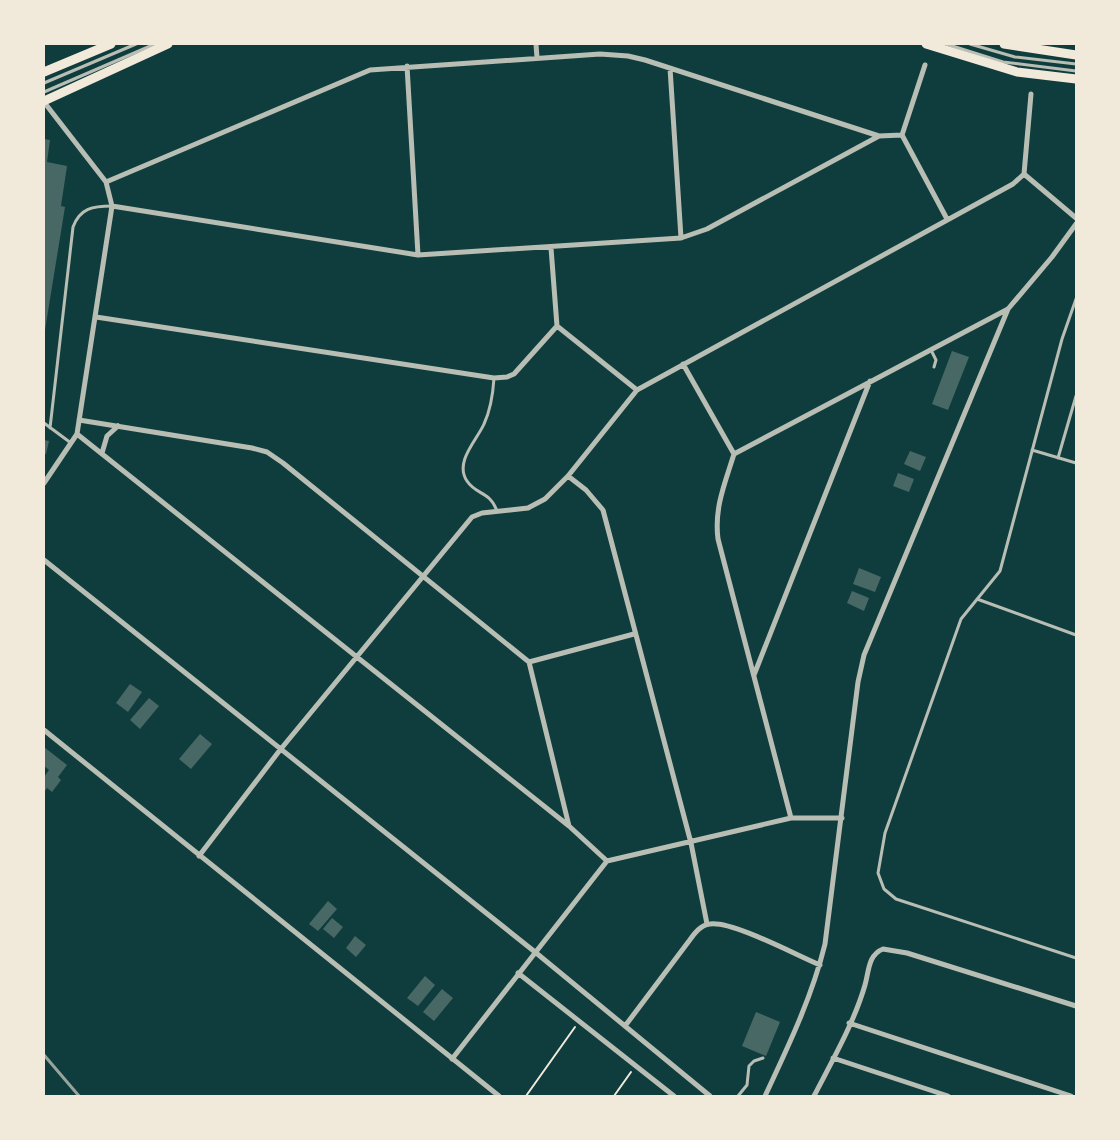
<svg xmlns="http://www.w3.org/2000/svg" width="1120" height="1140" font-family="Rubik,sans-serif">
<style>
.building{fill:#486865}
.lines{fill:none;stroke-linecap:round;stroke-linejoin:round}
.path{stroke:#f1e9da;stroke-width:2}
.service{stroke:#b8beb3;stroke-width:3}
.minor{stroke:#b8beb3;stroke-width:5}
.secondary{stroke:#f1e9da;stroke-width:9}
.rail{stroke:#97a49c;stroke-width:3}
</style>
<rect width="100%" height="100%" fill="#0f3d3e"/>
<!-- building -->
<path class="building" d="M 44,139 L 50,140 L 47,162 L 67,166 L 61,206 L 65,207 L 45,330 Z
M 952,351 L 969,357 L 948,410 L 932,404 Z
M 44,440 L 49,441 L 46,454 L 44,454 Z
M 910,451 L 926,457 L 920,471 L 904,464 Z
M 898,473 L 914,479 L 909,492 L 893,486 Z
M 859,568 L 881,577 L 875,592 L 853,584 Z
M 852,591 L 869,598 L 864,611 L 847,603 Z
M 130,684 L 142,692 L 128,712 L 116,703 Z
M 149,698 L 159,706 L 140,729 L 130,720 Z
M 200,734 L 212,744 L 191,769 L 179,759 Z
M 44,747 L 67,765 L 58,777 L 61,780 L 52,792 L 47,788 L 44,792 L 44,777 L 49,770 L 44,766 Z
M 328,901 L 337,909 L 318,931 L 309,924 Z
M 332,918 L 343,927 L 334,938 L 323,929 Z
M 355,936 L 366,945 L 356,957 L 346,948 Z
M 425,976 L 435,985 L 418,1006 L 407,998 Z
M 442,989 L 453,998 L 434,1021 L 423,1012 Z
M 756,1012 L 780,1022 L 766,1056 L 742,1046 Z"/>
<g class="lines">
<!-- path -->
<path class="path" d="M 526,1096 L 575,1027
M 614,1096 L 631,1072"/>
<!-- service -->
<path class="service" d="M 946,44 L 1003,62 L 1076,71
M 970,44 L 1015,57 L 1076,64
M 44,83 L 136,44
M 44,92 L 155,44
M 1076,299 L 1062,339 L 1000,571 L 961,619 L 885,833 L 878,873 L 884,889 L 896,899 L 1076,958
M 931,350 L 936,360 L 934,367
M 494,378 C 493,394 491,409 484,424 C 477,440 454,462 467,481 C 476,495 490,491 497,511
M 44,423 L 71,443
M 50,428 L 73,227 C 80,208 93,206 112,206
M 1032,450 L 1076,463
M 1058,458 L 1076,396
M 977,599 L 1076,635
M 738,1096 L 747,1085 L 749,1066 L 754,1061 L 763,1058"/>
<!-- minor -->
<path class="minor" d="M 536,44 L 537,58
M 925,65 L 902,135 L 947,219
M 407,66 L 418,255
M 670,68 L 681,238
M 1031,94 L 1024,174 L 1076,218
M 44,102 L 106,182 L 112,206 L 77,434 L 44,483
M 106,182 L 370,70 L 600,54 L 628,56 L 645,60 L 879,136
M 112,206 L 418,255 L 681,238 L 707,229 L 879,136 L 902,135
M 551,248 L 557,326 L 637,390
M 96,317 L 494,378 L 507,377 L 514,374 L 557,326
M 683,364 L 734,454
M 79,420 L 252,448 L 267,452 L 283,463 L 529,662 L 569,826
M 77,434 L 569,826 L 607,861
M 102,453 L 107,436 L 118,426
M 734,454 C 725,483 714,508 718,539 L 791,818
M 734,454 L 1008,309
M 568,476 L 586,490 L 603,510 L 691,843 L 707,924
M 44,560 L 535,952 L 710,1096
M 529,662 L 634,634
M 754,675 L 870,381
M 44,730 L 499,1096
M 199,856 L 280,750 L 472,517 L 482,513 L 528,508 L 545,499 L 568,476 L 637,390 L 1013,184 L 1024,174
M 518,973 L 674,1096
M 849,1023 L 1071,1096
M 625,1026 L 689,941 C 694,934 700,925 710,924 C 733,921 796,955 820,965
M 833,1058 L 948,1096
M 452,1059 L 607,861 L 791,818 L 842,818
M 765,1096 C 788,1047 812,997 825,944 L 858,682 L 864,655 L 1008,309 L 1052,257 L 1076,224
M 814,1096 C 832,1061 854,1023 865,985 C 869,971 868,955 883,949 L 907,953 L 1076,1006"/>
<!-- secondary -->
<path class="secondary" d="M 926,44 L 1017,72 L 1076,79
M 1004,44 L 1076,55
M 44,72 L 111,44
M 44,101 L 168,44"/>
<!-- rail -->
<path class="rail" d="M 44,1055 L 79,1096"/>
</g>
<!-- border -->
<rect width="1120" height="1140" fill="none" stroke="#f1e9da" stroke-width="90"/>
</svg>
